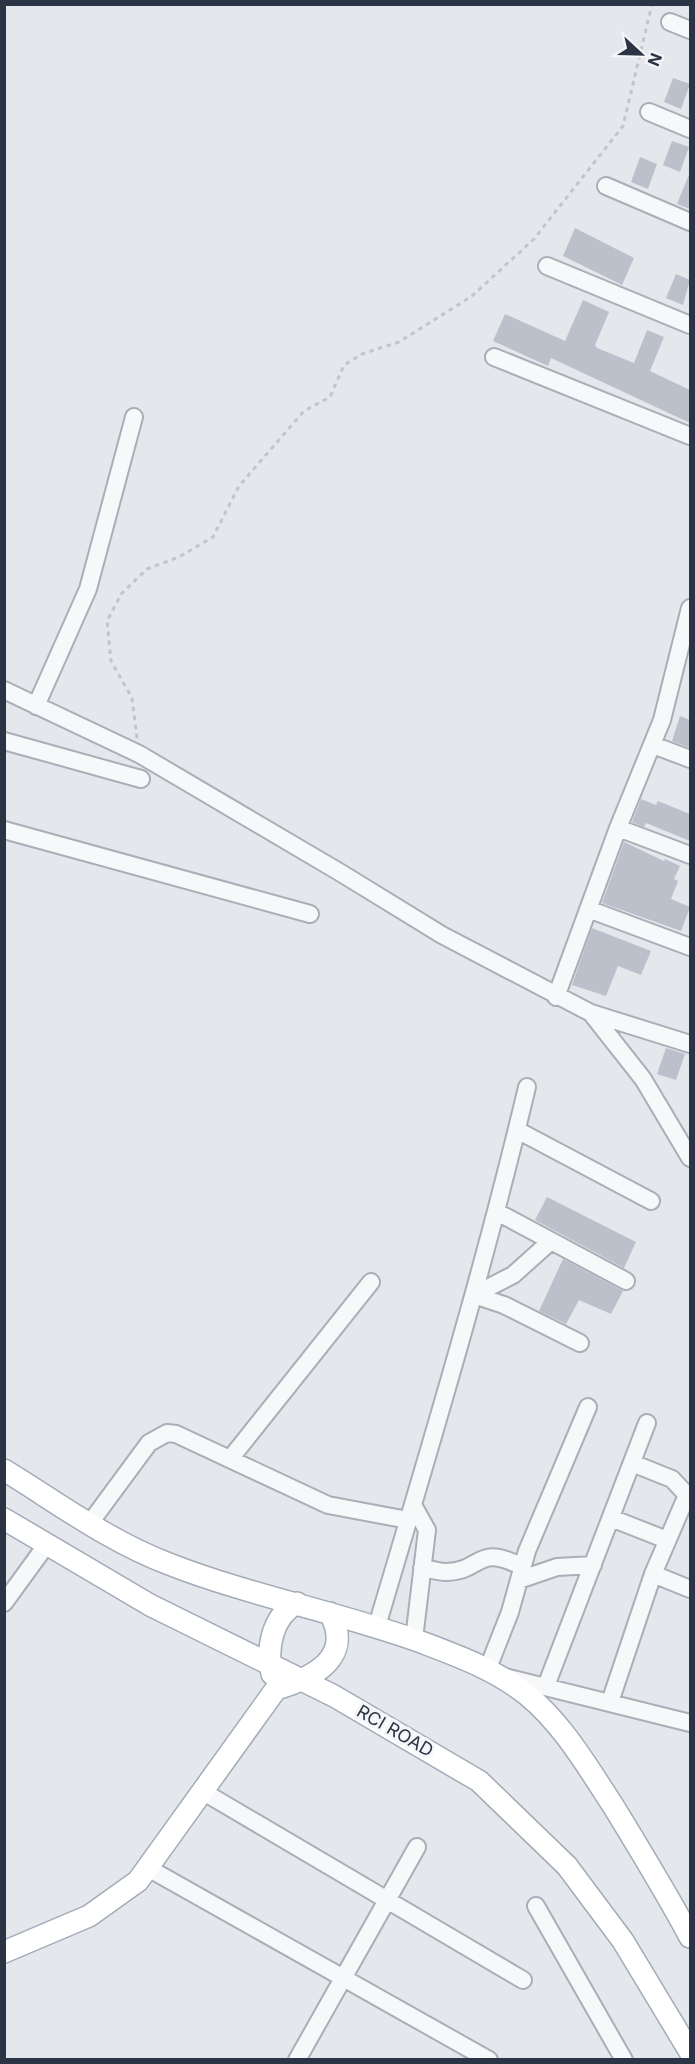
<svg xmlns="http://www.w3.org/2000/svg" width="695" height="2064" font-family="Inter,sans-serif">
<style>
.building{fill:#bbc0ca}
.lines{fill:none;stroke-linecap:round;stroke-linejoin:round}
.minor-casing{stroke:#a9aeb7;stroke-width:20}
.major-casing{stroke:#a3abb8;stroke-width:24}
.path{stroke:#c2c5cb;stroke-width:3;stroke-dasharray:4.5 4.5;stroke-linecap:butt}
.minor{stroke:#f7f8fa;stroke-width:16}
.major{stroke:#fff;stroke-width:21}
.labels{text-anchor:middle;stroke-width:6;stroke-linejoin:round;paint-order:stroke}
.street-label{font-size:18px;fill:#2b3445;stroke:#f4f6f9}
</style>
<rect width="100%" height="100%" fill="#e4e7ec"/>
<!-- building -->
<path class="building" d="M 673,78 L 690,84 L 681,109 L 664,102 Z
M 672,141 L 689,147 L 680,172 L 663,165 Z
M 640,157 L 657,164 L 648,189 L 631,182 Z
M 690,172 L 690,209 L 677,204 Z
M 575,228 L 634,258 L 622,285 L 563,256 Z
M 676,274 L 690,280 L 683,305 L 666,298 Z
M 583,300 L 609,312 L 595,345 L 597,348 L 634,363 L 647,330 L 664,337 L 650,371 L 690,390 L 690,423 L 551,358 L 548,366 L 493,341 L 505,314 L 565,341 Z
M 680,716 L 690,720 L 690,748 L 672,741 Z
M 641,799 L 656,805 L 658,801 L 690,814 L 690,841 L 646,823 L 644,827 L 632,822 Z
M 624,842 L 664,861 L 665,859 L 680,866 L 674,879 L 678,881 L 671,899 L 690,907 L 681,931 L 602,903 Z
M 592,928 L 651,951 L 641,975 L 618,966 L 606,996 L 572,985 Z
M 666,1048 L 685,1054 L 676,1080 L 657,1074 Z
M 547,1197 L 636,1242 L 624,1268 L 535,1220 Z
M 563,1259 L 623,1291 L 611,1314 L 579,1300 L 566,1324 L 539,1311 Z"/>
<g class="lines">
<!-- minor casing -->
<g class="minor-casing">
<path id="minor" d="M 670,22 L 690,30
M 649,112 L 690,129
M 606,186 L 690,222
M 547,266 L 690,325
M 494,357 L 690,436
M 4,690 L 139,754 L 341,873 L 442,935 L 591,1013 L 643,1079 L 690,1158
M 36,706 L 88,589 L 134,417
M 4,741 L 141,779
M 653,745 L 690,759
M 618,828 L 690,855
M 4,830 L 310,914
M 588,909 L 690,947
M 556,997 L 618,828 L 662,720 L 690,608
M 591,1013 L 690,1044
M 517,1130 L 651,1201
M 497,1212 L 626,1281
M 474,1295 L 504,1305 L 580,1343
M 474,1295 L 513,1275 L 551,1241
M 230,1459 L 371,1282
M 632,1463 L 672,1479 L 687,1495
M 413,1505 L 427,1530 L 414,1639
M 611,1518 L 667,1540
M 90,1523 L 149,1443 L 167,1433 L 176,1434 L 328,1505 L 408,1520
M 422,1568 C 430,1569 438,1572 446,1572 C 484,1571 475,1543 523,1567
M 653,1574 L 690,1589
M 519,1580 L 557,1567 L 593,1565
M 4,1603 L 47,1544
M 377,1626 C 430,1447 484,1269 527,1087
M 488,1668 L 510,1612 L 527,1551 L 588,1407
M 505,1677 L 690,1723
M 546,1686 L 647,1423
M 610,1702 L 653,1574 L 687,1495 L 690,1495
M 202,1791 L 523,1980
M 148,1868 L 489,2060
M 536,1906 L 624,2060
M 297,2060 L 417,1847"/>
</g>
<!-- major casing -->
<g class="major-casing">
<path id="major" d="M 4,1470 C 58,1503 110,1542 169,1564 C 251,1596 338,1612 421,1642 C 458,1656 494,1669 526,1694 C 562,1723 587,1766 612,1804 C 639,1848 666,1892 690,1937
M 4,1519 L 150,1605 L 334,1696 L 479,1781 L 567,1866 L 623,1941 L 690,2052
M 272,1674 C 266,1649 272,1616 297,1603
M 4,1952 L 89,1916 L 138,1881 L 276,1689 C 313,1678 354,1658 330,1613"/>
</g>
<!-- path -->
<path class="path" d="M 137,738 L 132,698 L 111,661 L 107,621 L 122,593 L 147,569 L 179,557 L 213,537 L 239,486 L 304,411 L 330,397 L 344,365 L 362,354 L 399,342 L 472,296 L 534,239 L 623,126 L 652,4"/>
<!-- minor -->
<use href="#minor" class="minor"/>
<!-- major -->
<use href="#major" class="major"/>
</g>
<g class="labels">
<!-- street labels -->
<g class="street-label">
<text transform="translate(395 1731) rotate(30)" y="6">RCI ROAD</text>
</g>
</g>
<!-- border -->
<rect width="695" height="2064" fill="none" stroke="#2b3445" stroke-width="12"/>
<!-- north arrow -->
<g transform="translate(641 54) rotate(112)" stroke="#f4f6f9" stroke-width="4.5" paint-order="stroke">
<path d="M0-4.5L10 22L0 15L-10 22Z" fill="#2b3445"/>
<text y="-9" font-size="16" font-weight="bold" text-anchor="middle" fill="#2b3445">N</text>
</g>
</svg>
